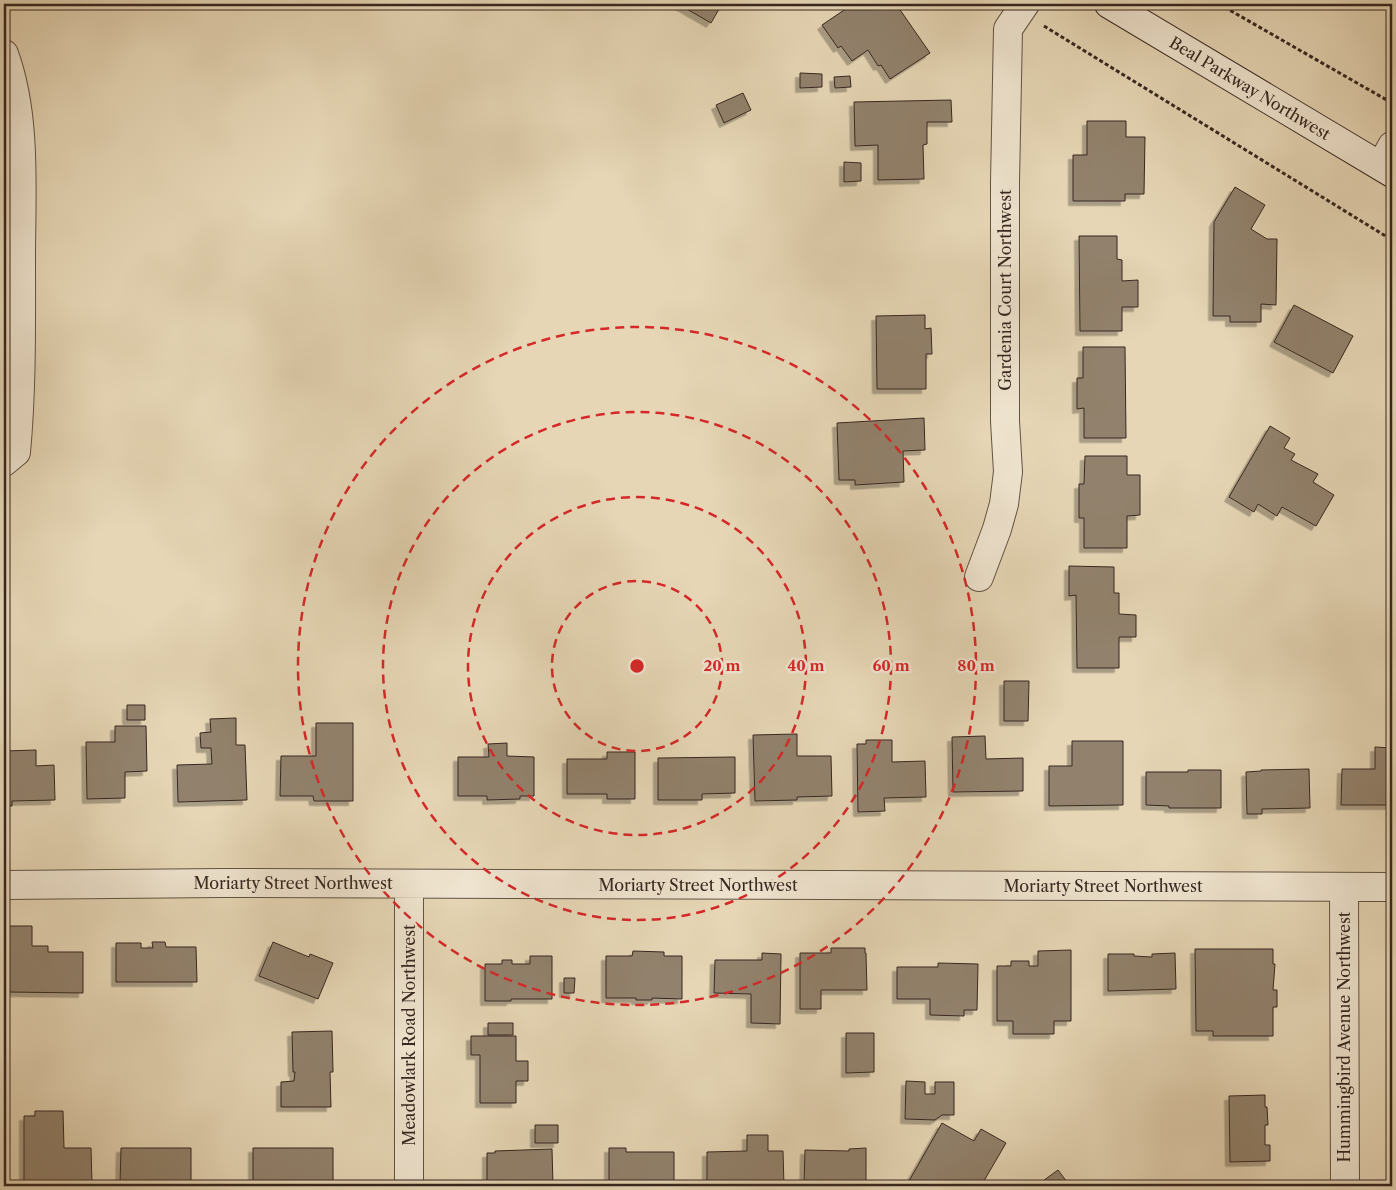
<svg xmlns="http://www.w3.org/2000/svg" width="1396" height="1190" font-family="'Libre Caslon Text',serif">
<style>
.building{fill:#92826d;stroke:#372720;filter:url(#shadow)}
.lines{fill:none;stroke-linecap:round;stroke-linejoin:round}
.street-casing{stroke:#635345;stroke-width:30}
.secondary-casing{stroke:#372720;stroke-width:30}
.path{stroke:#372720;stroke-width:3;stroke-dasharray:4 2.5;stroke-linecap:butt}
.street{stroke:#efe4cf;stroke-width:28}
.secondary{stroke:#efe4cf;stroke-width:28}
.ring{fill:none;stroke:#d62828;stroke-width:2.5;stroke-dasharray:9 6}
.labels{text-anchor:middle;stroke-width:5;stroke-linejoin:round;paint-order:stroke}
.street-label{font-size:16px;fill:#372720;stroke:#efe4cf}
.centre{fill:#d62828;stroke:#efe4cf;stroke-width:2.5}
.ring-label{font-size:15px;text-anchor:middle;font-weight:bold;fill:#d62828;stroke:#efe4cf;stroke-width:5;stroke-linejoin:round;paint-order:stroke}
</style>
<defs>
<filter id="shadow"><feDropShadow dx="-4.5" dy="4.5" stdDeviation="0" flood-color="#0004"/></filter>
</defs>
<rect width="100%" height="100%" fill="#e6d6b5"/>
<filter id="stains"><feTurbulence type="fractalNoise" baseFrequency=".004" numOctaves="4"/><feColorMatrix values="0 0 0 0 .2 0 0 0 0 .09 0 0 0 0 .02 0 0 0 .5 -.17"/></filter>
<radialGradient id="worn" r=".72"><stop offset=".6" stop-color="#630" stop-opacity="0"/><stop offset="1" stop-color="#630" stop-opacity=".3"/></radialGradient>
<!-- building -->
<path class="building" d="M 678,4 L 722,4 L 711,23 Z
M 853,4 L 896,4 L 930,53 L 890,79 L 881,65 L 878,66 L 868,50 L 852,61 L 841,46 L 838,48 L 822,25 Z
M 800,73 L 822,74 L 822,87 L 800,88 Z
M 850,76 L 851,87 L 835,88 L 834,77 Z
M 743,93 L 751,110 L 724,123 L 716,105 Z
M 951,100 L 952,122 L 927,122 L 927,144 L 923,145 L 924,179 L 878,180 L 878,145 L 855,146 L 854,102 Z
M 1087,121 L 1126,121 L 1126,137 L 1145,137 L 1144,194 L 1125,194 L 1125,201 L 1073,201 L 1073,155 L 1087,155 Z
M 844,162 L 861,163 L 861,181 L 844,182 Z
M 1235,187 L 1265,205 L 1251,229 L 1267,239 L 1277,239 L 1276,305 L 1261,304 L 1261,322 L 1230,322 L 1230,316 L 1213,316 L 1214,222 Z
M 1079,236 L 1117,236 L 1117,259 L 1122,260 L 1122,281 L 1138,280 L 1138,307 L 1122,307 L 1122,331 L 1080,331 Z
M 1294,305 L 1353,336 L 1333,373 L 1274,342 Z
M 925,315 L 925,329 L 931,328 L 932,354 L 926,354 L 926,389 L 877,389 L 876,316 Z
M 1083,347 L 1125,347 L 1126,438 L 1084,438 L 1084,408 L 1077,409 L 1077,378 L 1083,378 Z
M 924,418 L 925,450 L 903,451 L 904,482 L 855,485 L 855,480 L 839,480 L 837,423 Z
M 1270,426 L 1290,438 L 1284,448 L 1295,454 L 1291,460 L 1318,474 L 1313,482 L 1334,495 L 1316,526 L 1282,507 L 1277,516 L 1258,504 L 1254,512 L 1229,497 Z
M 1085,456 L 1127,456 L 1127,475 L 1140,475 L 1140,515 L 1127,516 L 1127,548 L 1084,548 L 1084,518 L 1079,518 L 1079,484 L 1084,484 Z
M 1069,566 L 1114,567 L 1114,593 L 1119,593 L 1119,614 L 1136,615 L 1136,637 L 1119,637 L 1119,668 L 1077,668 L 1076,595 L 1069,596 Z
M 1004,681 L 1029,681 L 1028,721 L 1004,721 Z
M 127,705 L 145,705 L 145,720 L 127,720 Z
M 236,718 L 236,745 L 245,745 L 247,800 L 178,802 L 177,765 L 212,764 L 211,748 L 201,748 L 200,733 L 211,732 L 210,719 Z
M 316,723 L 353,723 L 353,801 L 314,801 L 313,796 L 280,796 L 281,756 L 316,756 Z
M 115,726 L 146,726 L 147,771 L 125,772 L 125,798 L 87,799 L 86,742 L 115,742 Z
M 797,734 L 797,756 L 831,756 L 832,796 L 797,797 L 797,800 L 755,801 L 753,735 Z
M 985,736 L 986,759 L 1023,758 L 1023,791 L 953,792 L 952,737 Z
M 866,740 L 892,740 L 892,762 L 925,761 L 926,797 L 884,798 L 885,811 L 858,812 L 857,744 L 866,744 Z
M 1072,741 L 1123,741 L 1123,805 L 1049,806 L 1049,766 L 1072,766 Z
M 507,743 L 507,756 L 534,757 L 534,796 L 520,796 L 520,799 L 487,800 L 487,796 L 458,796 L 458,757 L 489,757 L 488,744 Z
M 1375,747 L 1392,748 L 1392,805 L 1341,805 L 1342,769 L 1375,769 Z
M 36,750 L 36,766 L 54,765 L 55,800 L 12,801 L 12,806 L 4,806 L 4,751 Z
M 607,752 L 635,752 L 635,799 L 607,799 L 607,794 L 567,794 L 567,759 L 607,759 Z
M 735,757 L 735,793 L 702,794 L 702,800 L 658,800 L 658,758 Z
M 1309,769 L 1310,808 L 1262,809 L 1262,814 L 1247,814 L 1246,772 L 1261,771 L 1261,770 Z
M 1188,770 L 1221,770 L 1221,808 L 1169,808 L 1169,806 L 1146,805 L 1146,772 L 1188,772 Z
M 9,926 L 32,926 L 32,946 L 48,946 L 48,952 L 83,952 L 83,993 L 8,992 Z
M 152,942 L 165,942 L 166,947 L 196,947 L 197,982 L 116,982 L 116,943 L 141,943 L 141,948 L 153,948 Z
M 273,942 L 309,957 L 310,954 L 333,963 L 318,999 L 259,976 Z
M 831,948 L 865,948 L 865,953 L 866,953 L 867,990 L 821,990 L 821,1009 L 800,1009 L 800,953 L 831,953 Z
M 1195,949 L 1273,949 L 1273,964 L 1275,964 L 1273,990 L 1277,990 L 1277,1007 L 1273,1007 L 1273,1036 L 1213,1036 L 1213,1031 L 1196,1031 Z
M 1071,950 L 1071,1021 L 1054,1021 L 1054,1034 L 1013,1034 L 1013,1021 L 997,1021 L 997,966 L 1011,966 L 1011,961 L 1029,961 L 1029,966 L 1038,966 L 1038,951 Z
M 633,951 L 664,952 L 664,956 L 682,956 L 682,999 L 652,998 L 652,1000 L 636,1000 L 636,998 L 606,998 L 606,956 L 632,956 Z
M 762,953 L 781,954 L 780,1024 L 751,1023 L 751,994 L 714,993 L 715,960 L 762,960 Z
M 1175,953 L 1176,989 L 1108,991 L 1108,954 L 1134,954 L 1134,956 L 1152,957 L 1152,954 Z
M 530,956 L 552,956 L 552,999 L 511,999 L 511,1001 L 485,1001 L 485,964 L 502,964 L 502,960 L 512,960 L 512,964 L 530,964 Z
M 938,963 L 978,964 L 977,1010 L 964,1010 L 964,1016 L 930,1015 L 930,999 L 897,999 L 897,967 L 938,967 Z
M 564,978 L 575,978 L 574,993 L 564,993 Z
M 488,1023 L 513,1023 L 513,1035 L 488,1035 Z
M 332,1031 L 333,1072 L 330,1072 L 331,1107 L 281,1107 L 281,1082 L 294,1081 L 295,1072 L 293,1072 L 292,1032 Z
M 846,1033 L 874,1033 L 874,1072 L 846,1073 Z
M 471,1036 L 516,1036 L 516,1061 L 528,1061 L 528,1081 L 516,1081 L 516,1103 L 480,1103 L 480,1055 L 471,1055 Z
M 906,1081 L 925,1082 L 925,1094 L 935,1094 L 935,1082 L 954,1082 L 954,1115 L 942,1115 L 935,1120 L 905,1119 Z
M 1265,1095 L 1265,1107 L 1267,1107 L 1268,1125 L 1265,1125 L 1265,1145 L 1270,1145 L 1270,1161 L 1230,1162 L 1229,1096 Z
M 35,1111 L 63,1111 L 64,1148 L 91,1148 L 92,1183 L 24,1184 L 24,1116 L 35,1116 Z
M 942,1123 L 974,1141 L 981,1129 L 1006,1143 L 981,1186 L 917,1186 L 909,1181 Z
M 535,1125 L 558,1125 L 558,1143 L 535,1143 Z
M 747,1135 L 768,1135 L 768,1151 L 783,1151 L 784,1186 L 707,1186 L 707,1152 L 747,1151 Z
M 121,1148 L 191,1148 L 191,1186 L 120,1184 Z
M 253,1148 L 333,1148 L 333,1186 L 253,1186 Z
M 609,1148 L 626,1148 L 626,1152 L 674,1152 L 674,1186 L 609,1186 Z
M 866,1148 L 866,1186 L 828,1186 L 828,1185 L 804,1185 L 805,1150 L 849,1151 L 849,1149 Z
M 552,1149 L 553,1186 L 487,1186 L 487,1153 L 495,1153 L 495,1151 Z
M 1058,1170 L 1070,1186 L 1036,1186 Z
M 1221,1183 L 1245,1183 L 1245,1186 L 1221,1186 Z"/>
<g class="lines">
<!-- street casing -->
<g class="street-casing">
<path id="street" d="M 4,54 C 27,116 21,194 21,258 C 21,323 22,388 16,452 L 4,462
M 1381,166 L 1392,146
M 979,577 L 997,529 L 1004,504 L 1008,472 L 1005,421 L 1005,182 L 1008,29 L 1025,4
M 409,884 L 409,1186
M 4,885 L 221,883 L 1392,887
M 1344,887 L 1345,1186"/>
</g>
<!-- secondary casing -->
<g class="secondary-casing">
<path id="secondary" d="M 1109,4 L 1392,173"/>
</g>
<!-- path -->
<path class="path" d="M 1219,4 L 1392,103
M 1044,26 L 1392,240"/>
<!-- street -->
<use href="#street" class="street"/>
<!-- secondary -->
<use href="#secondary" class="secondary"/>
</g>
<!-- distance rings -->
<g class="ring">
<circle cx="637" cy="666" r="85"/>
<circle cx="637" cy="666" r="169"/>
<circle cx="637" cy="666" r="254"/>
<circle cx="637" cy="666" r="339"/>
</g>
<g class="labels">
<!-- street labels -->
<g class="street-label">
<text transform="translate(1250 88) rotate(31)" y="6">Beal Parkway Northwest</text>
<text transform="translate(1005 290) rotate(-90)" y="6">Gardenia Court Northwest</text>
<text x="293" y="889">Moriarty Street Northwest</text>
<text x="698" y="891">Moriarty Street Northwest</text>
<text x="1103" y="892">Moriarty Street Northwest</text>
<text transform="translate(409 1035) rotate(-90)" y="6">Meadowlark Road Northwest</text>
<text transform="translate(1344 1037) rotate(-90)" y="6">Hummingbird Avenue Northwest</text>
</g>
</g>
<circle cx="637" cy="666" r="8" class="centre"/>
<g class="ring-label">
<text x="722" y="671">20 m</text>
<text x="806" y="671">40 m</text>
<text x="891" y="671">60 m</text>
<text x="976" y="671">80 m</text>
</g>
<!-- margin -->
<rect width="1396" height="1190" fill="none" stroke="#e6d6b5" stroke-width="20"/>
<rect x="5" y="5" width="1386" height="1180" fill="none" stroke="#372720" stroke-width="2.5"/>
<rect x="10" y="10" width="1376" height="1170" fill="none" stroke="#372720"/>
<rect width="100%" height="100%" filter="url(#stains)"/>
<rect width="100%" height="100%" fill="url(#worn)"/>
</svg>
